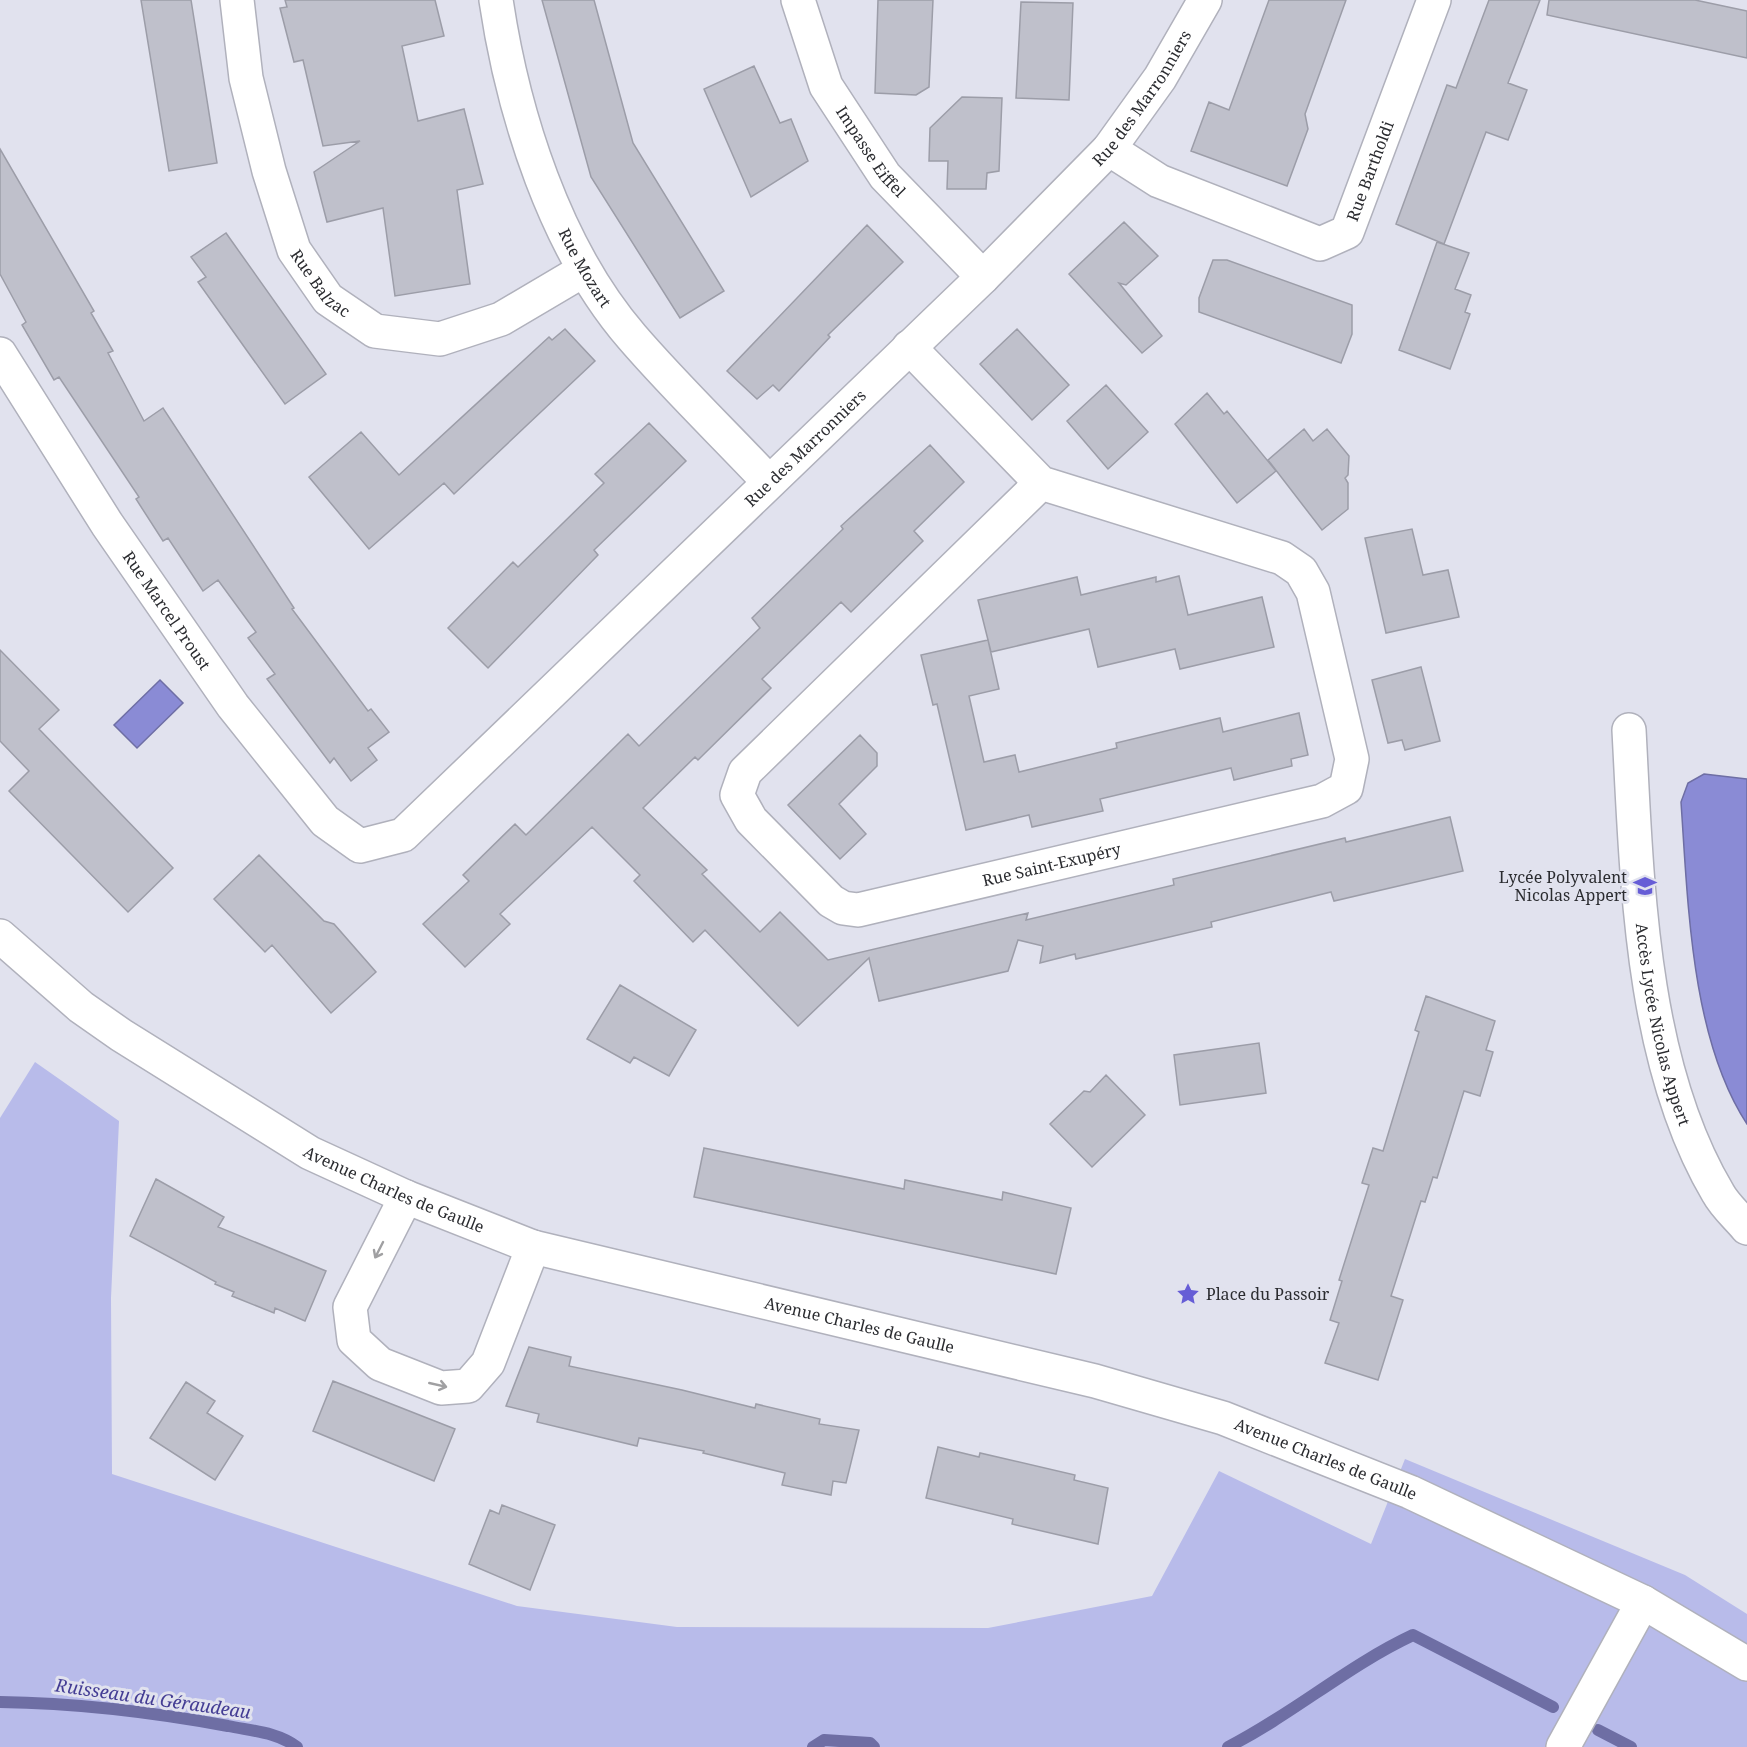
<svg xmlns="http://www.w3.org/2000/svg" width="1747" height="1747" font-family="'Noto Serif',serif">
<style>
.green{fill:#b8bbea}
.water{fill:#8a8bd5;stroke:#6e6ea4;stroke-width:1.5}
.lines{fill:none;stroke-linecap:round;stroke-linejoin:round}
.stream{stroke:#6e6ea4;stroke-width:12}
.building{fill:#bfc0cb;stroke:#9c9da8;stroke-width:1.5}
.minor-casing{stroke:#b0b1bc;stroke-width:36}
.minor{stroke:#fff;stroke-width:33}
.oneway{stroke:#a0a0a2}
.labels{text-anchor:middle;stroke-width:6;stroke-linejoin:round;paint-order:stroke}
.street-label{font-size:16px;fill:#2b2c30;stroke:#e1e2ee}
.poi-label{font-size:16px;fill:#2b2c30;stroke:#e1e2ee;text-anchor:end}
.water-label{font-size:18px;font-style:italic;fill:#443d94;stroke:#e1e2ee}
</style>
<rect width="100%" height="100%" fill="#e1e2ee"/>
<!-- green -->
<path class="green" d="M 35,1062 L 119,1121 L 111,1298 L 112,1474 L 517,1606 L 677,1627 L 988,1628 L 1152,1596 L 1219,1471 L 1371,1544 L 1405,1459 L 1685,1575 L 1747,1614 L 1747,1747 L 0,1747 L 0,1118 Z"/>
<!-- water -->
<path class="water" d="M 160,680 L 183,703 L 137,748 L 114,725 Z
M 1704,774 L 1747,779 L 1747,1124 C 1691,1039 1688,903 1681,802 L 1688,783 Z"/>
<g class="lines">
<!-- stream -->
<path class="stream" d="M 0,1702 C 77,1703 152,1712 228,1726 C 252,1731 277,1732 297,1747
M 1598,1730 L 1631,1747
M 813,1747 L 824,1740 L 870,1743 L 874,1747
M 1228,1747 C 1293,1714 1347,1666 1413,1635 L 1553,1707"/>
</g>
<!-- building -->
<path class="building" d="M 141,0 L 191,0 L 217,163 L 169,171 Z
M 285,0 L 435,0 L 444,36 L 402,46 L 418,121 L 464,109 L 483,184 L 457,190 L 470,284 L 395,296 L 383,208 L 327,222 L 314,172 L 360,141 L 323,146 L 303,60 L 294,62 L 280,8 L 287,7 Z
M 542,0 L 594,0 L 633,143 L 724,291 L 680,318 L 591,177 Z
M 878,0 L 933,0 L 929,87 L 916,95 L 875,93 Z
M 1269,0 L 1346,0 L 1305,114 L 1308,129 L 1287,186 L 1191,151 L 1209,102 L 1229,110 Z
M 1489,0 L 1540,0 L 1508,83 L 1527,90 L 1508,140 L 1486,132 L 1444,244 L 1396,224 L 1447,85 L 1456,88 Z
M 1549,0 L 1695,0 L 1747,11 L 1747,58 L 1547,15 Z
M 1021,2 L 1073,3 L 1069,100 L 1016,98 Z
M 754,66 L 780,123 L 791,119 L 808,161 L 751,197 L 704,89 Z
M 962,97 L 1002,98 L 999,171 L 987,173 L 986,189 L 947,189 L 948,161 L 929,161 L 930,128 Z
M 0,149 L 94,311 L 91,313 L 113,351 L 108,353 L 144,421 L 163,408 L 294,608 L 292,609 L 368,711 L 371,709 L 389,732 L 368,748 L 377,760 L 351,781 L 334,758 L 330,763 L 267,679 L 275,674 L 248,638 L 256,632 L 218,580 L 203,591 L 168,538 L 163,541 L 136,499 L 139,497 L 59,377 L 54,380 L 22,325 L 26,322 L 0,274 Z
M 1124,222 L 1158,256 L 1126,285 L 1119,283 L 1162,336 L 1142,353 L 1069,274 Z
M 867,225 L 903,262 L 828,335 L 830,337 L 779,391 L 773,385 L 757,399 L 727,371 Z
M 226,233 L 326,374 L 285,404 L 198,282 L 206,277 L 191,257 Z
M 1437,242 L 1469,253 L 1455,289 L 1471,295 L 1465,312 L 1470,314 L 1450,369 L 1399,350 Z
M 1213,260 L 1227,260 L 1352,305 L 1352,334 L 1341,363 L 1199,312 L 1199,298 Z
M 565,329 L 595,361 L 454,494 L 444,483 L 369,549 L 309,477 L 361,432 L 399,475 L 549,337 L 552,340 Z
M 1017,329 L 1069,385 L 1032,420 L 980,364 Z
M 1106,385 L 1148,432 L 1108,469 L 1067,421 Z
M 1207,393 L 1224,414 L 1227,411 L 1276,471 L 1237,503 L 1175,424 Z
M 649,423 L 686,461 L 594,550 L 598,555 L 488,668 L 448,628 L 513,562 L 518,567 L 604,483 L 595,474 Z
M 1304,429 L 1313,441 L 1327,429 L 1349,456 L 1348,475 L 1345,478 L 1348,483 L 1348,509 L 1322,530 L 1268,460 Z
M 930,445 L 964,482 L 914,531 L 923,541 L 851,612 L 841,602 L 762,679 L 771,688 L 698,760 L 695,757 L 643,808 L 707,870 L 702,874 L 760,932 L 780,912 L 828,960 L 1028,913 L 1026,920 L 1174,885 L 1173,879 L 1345,838 L 1346,842 L 1450,817 L 1463,871 L 1334,901 L 1331,892 L 1211,922 L 1212,927 L 1076,959 L 1075,954 L 1040,963 L 1043,946 L 1018,940 L 1008,971 L 879,1001 L 869,958 L 798,1026 L 705,930 L 693,942 L 634,881 L 640,875 L 592,827 L 500,914 L 510,924 L 465,967 L 423,924 L 469,881 L 463,875 L 515,824 L 526,835 L 628,734 L 639,746 L 760,628 L 752,618 L 843,529 L 841,526 Z
M 1412,529 L 1423,575 L 1448,570 L 1459,617 L 1386,633 L 1365,538 Z
M 1179,576 L 1188,615 L 1262,597 L 1274,647 L 1180,669 L 1175,649 L 1098,667 L 1089,629 L 991,652 L 978,600 L 1077,577 L 1081,595 L 1156,577 L 1156,582 Z
M 988,640 L 999,689 L 969,696 L 984,762 L 1015,755 L 1019,772 L 1117,748 L 1116,743 L 1220,718 L 1223,732 L 1299,713 L 1308,755 L 1291,759 L 1292,766 L 1234,780 L 1231,768 L 1100,799 L 1103,811 L 1032,827 L 1029,815 L 966,830 L 937,704 L 933,705 L 921,655 Z
M 0,650 L 59,710 L 39,729 L 173,868 L 128,912 L 9,791 L 29,771 L 0,741 Z
M 1421,667 L 1440,741 L 1405,750 L 1402,740 L 1388,743 L 1372,680 Z
M 860,735 L 877,753 L 877,766 L 839,804 L 866,834 L 840,859 L 788,805 Z
M 259,855 L 324,921 L 334,924 L 376,972 L 331,1013 L 272,945 L 265,952 L 214,899 Z
M 620,985 L 696,1030 L 669,1076 L 634,1057 L 630,1063 L 587,1039 Z
M 1426,996 L 1495,1021 L 1486,1050 L 1493,1052 L 1480,1096 L 1464,1091 L 1437,1178 L 1433,1177 L 1425,1202 L 1421,1201 L 1391,1296 L 1403,1300 L 1378,1380 L 1325,1363 L 1339,1323 L 1330,1320 L 1342,1281 L 1339,1280 L 1369,1185 L 1362,1183 L 1373,1148 L 1383,1151 L 1419,1032 L 1415,1030 Z
M 1259,1043 L 1266,1093 L 1180,1105 L 1174,1055 Z
M 1106,1075 L 1145,1115 L 1092,1167 L 1050,1124 L 1084,1091 L 1090,1092 Z
M 704,1148 L 904,1189 L 905,1180 L 1002,1200 L 1003,1192 L 1071,1208 L 1056,1274 L 694,1197 Z
M 156,1179 L 224,1217 L 218,1227 L 326,1271 L 305,1321 L 275,1308 L 274,1313 L 232,1296 L 234,1292 L 215,1284 L 216,1282 L 130,1236 Z
M 529,1347 L 571,1357 L 569,1366 L 682,1390 L 755,1408 L 756,1404 L 820,1419 L 819,1424 L 859,1430 L 846,1483 L 833,1481 L 831,1495 L 782,1485 L 785,1473 L 703,1453 L 704,1451 L 639,1438 L 637,1446 L 537,1422 L 539,1414 L 506,1406 Z
M 333,1381 L 455,1429 L 434,1481 L 313,1431 Z
M 186,1382 L 215,1401 L 207,1413 L 243,1436 L 215,1480 L 150,1438 Z
M 938,1447 L 979,1457 L 980,1453 L 1075,1475 L 1074,1480 L 1108,1488 L 1098,1544 L 1012,1524 L 1013,1519 L 926,1498 Z
M 502,1505 L 555,1525 L 530,1590 L 469,1564 L 490,1510 L 499,1514 Z"/>
<g class="lines">
<!-- minor casing -->
<g class="minor-casing">
<g id="minor">
<path id="s1" d="M 237,0 L 246,78 L 269,171 L 294,250 L 328,299 L 375,331 L 440,339 L 501,319 L 584,270"/>
<path id="s2" d="M 496,0 C 513,114 555,248 632,337 C 675,387 724,434 769,482"/>
<path id="s3" d="M 798,0 L 826,86 L 885,176 L 983,277"/>
<path id="s4" d="M 1109,149 L 1159,181 L 1320,244 L 1347,232 L 1434,0"/>
<path id="s5" d="M 909,347 L 1041,483 L 745,772 L 737,795 L 751,820 L 831,901 L 843,908 L 858,910 L 1322,801 L 1346,788 L 1352,759 L 1313,592 L 1301,571 L 1282,558 L 1041,483"/>
<path id="s6" d="M 0,354 L 107,524 L 233,706 L 325,821 L 360,846 L 403,835 L 983,277 L 1109,149 L 1160,78 L 1205,0"/>
<path id="s7" d="M 1629,730 C 1637,879 1640,1062 1718,1193 C 1725,1206 1738,1217 1747,1228"/>
<path id="s8" d="M 0,936 L 81,1007 L 121,1035 L 310,1153 L 406,1197 L 533,1247 L 1095,1381 L 1223,1418 L 1410,1492 L 1643,1602 L 1747,1664"/>
<path d="M 406,1197 L 350,1307 L 354,1340 L 380,1364 L 441,1388 L 468,1386 L 488,1363 L 533,1247"/>
<path d="M 1563,1747 L 1643,1602"/>
</g>
</g>
<!-- minor -->
<use href="#minor" class="minor"/>
</g>
<!-- one-way arrows -->
<defs><path id="oneway-shaft" d="M-6 0H5M1.5-3L5.5 0L1.5 3" fill="none" stroke-width="1.6" stroke-linecap="round" stroke-linejoin="round" transform="scale(1.5)"/></defs>
<g class="oneway">
<use href="#oneway-shaft" transform="translate(379 1250) rotate(117)"/>
<use href="#oneway-shaft" transform="translate(438 1385) rotate(13)"/>
</g>
<!-- icons -->
<defs>
<g id="school-bare" transform="scale(1.8)"><path d="M0-5L7-2L0 1L-7-2ZM-4 1L0 2.5L4 1V4Q0 6-4 4Z" fill="#665dd6" stroke="#e1e2ee" stroke-width="2.5" paint-order="stroke"/></g>
<g id="sight-bare" transform="scale(1.8)"><path d="M0-6L1.8-2.2L6-1.7L2.9 1.2L3.7 5.4L0 3.3L-3.7 5.4L-2.9 1.2L-6-1.7L-1.8-2.2Z" fill="#665dd6" stroke="#e1e2ee" stroke-width="2.5" paint-order="stroke"/></g>
</defs>
<g fill-rule="evenodd">
<use href="#school-bare" x="1645" y="886"/>
<use href="#sight-bare" x="1188" y="1294"/>
</g>
<g class="labels">
<!-- street labels -->
<g class="street-label">
<text dy="6" stroke="none"><textPath href="#s6" startOffset="1702">Rue des Marronniers</textPath></text>
<text dy="6" stroke="none"><textPath href="#s3" startOffset="170">Impasse Eiffel</textPath></text>
<text dy="6" stroke="none"><textPath href="#s4" startOffset="327">Rue Bartholdi</textPath></text>
<text dy="6" stroke="none"><textPath href="#s2" startOffset="284">Rue Mozart</textPath></text>
<text dy="6" stroke="none"><textPath href="#s1" startOffset="300">Rue Balzac</textPath></text>
<text dy="6" stroke="none"><textPath href="#s6" startOffset="1215">Rue des Marronniers</textPath></text>
<text dy="6" stroke="none"><textPath href="#s6" startOffset="306">Rue Marcel Proust</textPath></text>
<text dy="6" stroke="none"><textPath href="#s5" startOffset="998">Rue Saint-Exupéry</textPath></text>
<text dy="6" stroke="none"><textPath href="#s7" startOffset="297">Accès Lycée Nicolas Appert</textPath></text>
<text dy="6" stroke="none"><textPath href="#s8" startOffset="471">Avenue Charles de Gaulle</textPath></text>
<text dy="6" stroke="none"><textPath href="#s8" startOffset="957">Avenue Charles de Gaulle</textPath></text>
<text dy="6" stroke="none"><textPath href="#s8" startOffset="1443">Avenue Charles de Gaulle</textPath></text>
</g>
<!-- poi labels -->
<g class="poi-label">
<text x="1627" y="883">Lycée Polyvalent<tspan x="1627" dy="18">Nicolas Appert</tspan></text>
<text x="1206" y="1300" text-anchor="start">Place du Passoir</text>
</g>
<!-- water labels -->
<g class="water-label">
<text transform="translate(153 1699) rotate(8)" y="6">Ruisseau du Géraudeau</text>
</g>
</g>
</svg>
